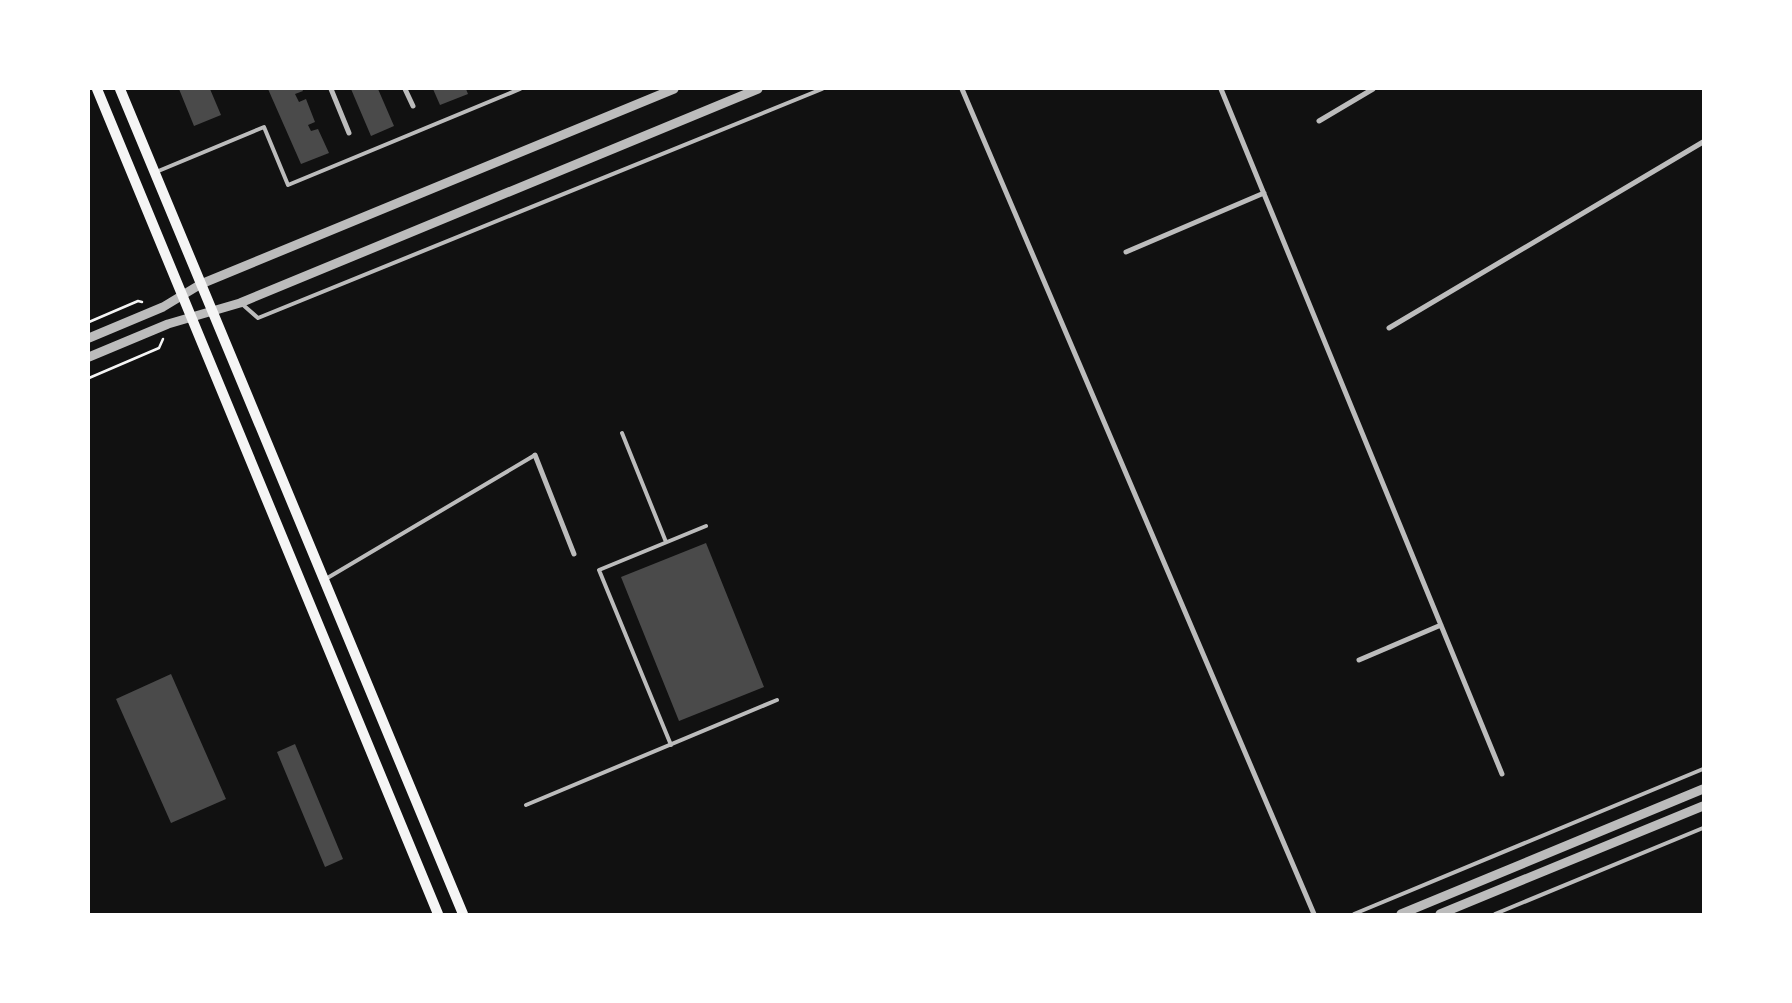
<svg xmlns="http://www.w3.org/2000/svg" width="1792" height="1003" font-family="'Open Sans',sans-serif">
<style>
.building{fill:#4a4a4a}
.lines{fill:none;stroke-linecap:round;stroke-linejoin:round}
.path{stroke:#f5f5f5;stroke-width:2.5}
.service{stroke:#bcbcbc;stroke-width:4}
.minor{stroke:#bcbcbc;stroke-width:5}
.tertiary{stroke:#bcbcbc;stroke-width:9}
.secondary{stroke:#f5f5f5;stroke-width:10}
</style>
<rect width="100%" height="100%" fill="#111"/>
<!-- building -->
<path class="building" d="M 179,89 L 210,89 L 221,115 L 194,126 Z
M 268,89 L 302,89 L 303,91 L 295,94 L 299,102 L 306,99 L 315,122 L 308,125 L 311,131 L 318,129 L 329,153 L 301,164 Z
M 351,89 L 378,89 L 394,126 L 371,136 Z
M 433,89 L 466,89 L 468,94 L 440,105 Z
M 706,543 L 764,687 L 679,721 L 621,577 Z
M 171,674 L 226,799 L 171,823 L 116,699 Z
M 295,744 L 343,859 L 325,867 L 277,752 Z"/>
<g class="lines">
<!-- path -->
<path class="path" d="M 89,322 L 138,301 L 142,302
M 89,378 L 159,348 L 163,339"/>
<!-- service -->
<path class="service" d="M 156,172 L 264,127 L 288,185 L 520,89
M 242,304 L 258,318 L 822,89
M 622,433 L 666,542
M 324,580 L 535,455
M 671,745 L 599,570 L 706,526
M 526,805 L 777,700
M 1354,914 L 1703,769
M 1495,914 L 1703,828"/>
<!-- minor -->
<path class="minor" d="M 331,89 L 349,133
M 405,89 L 413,106
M 962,89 L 1314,914
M 1221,89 L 1502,774
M 1319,121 L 1373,89
M 1126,252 L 1264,193
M 1389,328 L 1703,142
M 535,455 L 574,554
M 1359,660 L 1441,625"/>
<!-- tertiary -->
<path class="tertiary" d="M 89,338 L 163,307 L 201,284 L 674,89
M 89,357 L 168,324 L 240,303 L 758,89
M 1401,914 L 1703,789
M 1440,914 L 1703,806"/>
<!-- secondary -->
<path class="secondary" d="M 97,89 L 438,914
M 120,89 L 463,914"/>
</g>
<!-- border -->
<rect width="1792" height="1003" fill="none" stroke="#ffffff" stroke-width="180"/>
</svg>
